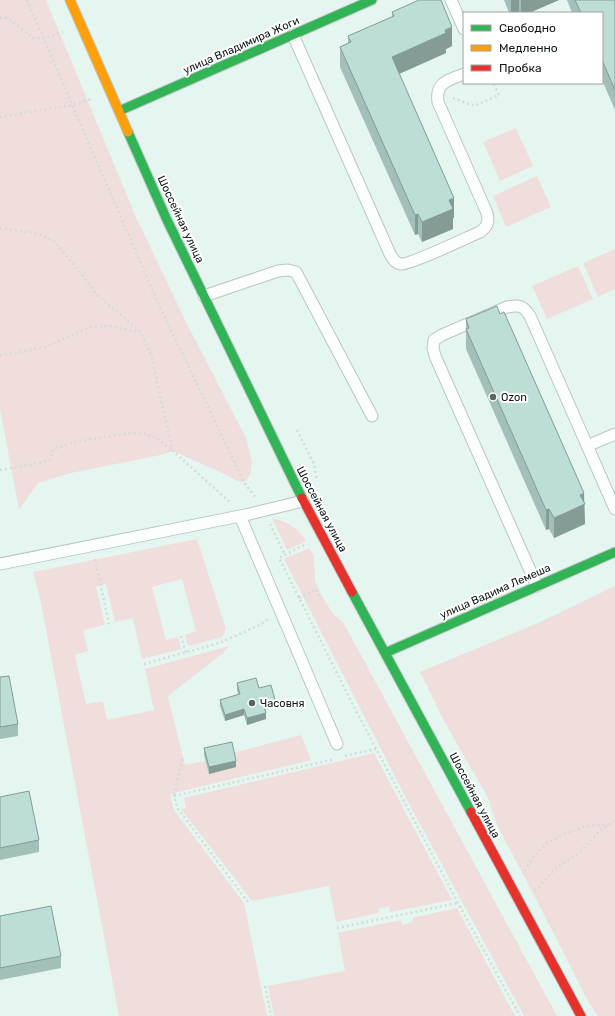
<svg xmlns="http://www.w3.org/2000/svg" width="615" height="1016" font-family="Rubik,sans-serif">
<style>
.green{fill:#efdedc}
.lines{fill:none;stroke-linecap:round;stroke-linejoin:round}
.lane-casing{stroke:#bac6c3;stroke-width:13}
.fast-casing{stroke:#bac6c3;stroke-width:11}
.slow-casing{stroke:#bac6c3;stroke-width:11}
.jam-casing{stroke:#bac6c3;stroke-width:11}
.path{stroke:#d6dbd9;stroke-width:2.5;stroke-dasharray:2 3;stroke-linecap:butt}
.lane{stroke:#fbfefd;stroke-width:11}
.fast{stroke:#30b455;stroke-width:9}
.slow{stroke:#ff9f0a;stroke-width:9}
.jam{stroke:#e5322d;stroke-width:9}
.wall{fill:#a3bfb9}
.shaded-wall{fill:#849b96}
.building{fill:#bdded7;stroke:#849b96}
.poi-dot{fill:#596562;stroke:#fff;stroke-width:1.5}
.labels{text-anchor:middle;stroke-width:4;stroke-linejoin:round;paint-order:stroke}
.street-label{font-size:11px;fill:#0d1715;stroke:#fff}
.poi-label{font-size:11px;fill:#0d1715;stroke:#fff;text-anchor:start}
</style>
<rect width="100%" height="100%" fill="#e5f6f1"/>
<!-- green -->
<path class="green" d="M 0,0 L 46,0 L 135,215 L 185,320 L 246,438 L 252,462 L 250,476 L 244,482 L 235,480 L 229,476 L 173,451 L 161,455 L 71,473 L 38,483 L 19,510 L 0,409 Z
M 516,128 L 533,166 L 500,181 L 483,142 Z
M 537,176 L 551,207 L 506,227 L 493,196 Z
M 615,249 L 615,289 L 598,297 L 583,263 Z
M 578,266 L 593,299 L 547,319 L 532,286 Z
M 272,518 C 286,521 299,528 306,541 L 287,550 Z
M 197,539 L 226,629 L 222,637 L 188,646 L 185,635 L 196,631 L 182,579 L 152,587 L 166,640 L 178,637 L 181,649 L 142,659 L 133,618 L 115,622 L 106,584 L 96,586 L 105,625 L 83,630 L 88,651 L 75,655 L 86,704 L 103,701 L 107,720 L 154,710 L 145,669 L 229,646 L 222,654 L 168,696 L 185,765 L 206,761 L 209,774 L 233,753 L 301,735 L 311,760 L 170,794 L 174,810 L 244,903 L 267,1016 L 119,1016 L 40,598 L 33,572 Z
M 309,548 L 314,556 L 315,581 L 322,596 L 333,614 L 343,622 L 557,1016 L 524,1016 L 410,806 L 284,559 Z
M 615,586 L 615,1016 L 598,1016 L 589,1003 L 536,899 L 497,825 L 487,796 L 444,721 L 420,672 L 536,624 Z
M 374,753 L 452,900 L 390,912 L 389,906 L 377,909 L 379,913 L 336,922 L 329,886 L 252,901 L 181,809 L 186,808 L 184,798 Z
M 457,908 L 515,1016 L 274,1016 L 268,986 L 345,971 L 338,933 L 401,920 L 403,925 L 413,922 L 412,918 Z"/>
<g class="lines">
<!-- lane casing -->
<g class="lane-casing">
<path id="lane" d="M 451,0 L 464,29
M 293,35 L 390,254 C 393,259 395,263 401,264 C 410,265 468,237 480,232 C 488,226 489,222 487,213 L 438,102 C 435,82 449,80 464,74
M 204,296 L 278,271 L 288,270 L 296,272 L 372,416
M 587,446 L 615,434
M 240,516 L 337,744
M 0,564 L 245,515 L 303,501
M 537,586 L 435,356 L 433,348 L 434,340 L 442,335 L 507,307 C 519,305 523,305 530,316 L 615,509"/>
</g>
<!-- fast casing -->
<g class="fast-casing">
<path id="fast" d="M 119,111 L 372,0
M 128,132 L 167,220 L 302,498
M 352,592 L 471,812
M 385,653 L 615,552"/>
</g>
<!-- slow casing -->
<g class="slow-casing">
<path id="slow" d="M 70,0 L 128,132"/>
</g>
<!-- jam casing -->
<g class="jam-casing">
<path id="jam" d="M 302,498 L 352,592
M 471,812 L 581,1016"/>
</g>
<!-- path -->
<path class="path" d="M 27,0 L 156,299 L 244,482 L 255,497
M 0,18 L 9,18 L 33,38 L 43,38 L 63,32
M 453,98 L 474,106 L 499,95 L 493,83
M 0,117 L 72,105 L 92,99
M 0,228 L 39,234 L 54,241 L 80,272 L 96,294 L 141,332 L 153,360 L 159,392 L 173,451 L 232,504
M 0,356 L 45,347 L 90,327 L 108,326 L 140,332
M 297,430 L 314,464 L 317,481
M 0,470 L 39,463 L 51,459 L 53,449 L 79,441 L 130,433 L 146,434 L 158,439 L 173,451
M 270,524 L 285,555
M 304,545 L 279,558 L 354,707 L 458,903 L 520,1016
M 95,559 L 109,624
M 299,598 L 316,589 L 321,599
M 181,636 L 186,653
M 144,664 L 219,643 L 260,625 L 268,619
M 345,756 L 376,749
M 174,795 L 183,756
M 525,871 L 533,857 L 545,844 L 562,835 L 586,826 L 610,824
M 535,891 L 557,867 L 579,853 L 600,831 L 615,820
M 248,902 L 178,809 L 174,796 L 335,759
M 337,928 L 458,903
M 265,986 L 271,1016"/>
<!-- lane -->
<use href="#lane" class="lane"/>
<!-- fast -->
<use href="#fast" class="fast"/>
<!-- slow -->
<use href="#slow" class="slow"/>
<!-- jam -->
<use href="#jam" class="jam"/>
</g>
<!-- wall -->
<path class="wall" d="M 504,0 L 559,0 L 529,13 L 509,13 Z
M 567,0 L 615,0 L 615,110 L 602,80 L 602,13 L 572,13 Z
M 392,12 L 452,46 L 446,49 L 446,53 L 399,74 L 454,218 L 453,218 L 453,229 L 422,242 L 418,234 L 415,235 L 340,67 L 340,47 L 348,43 L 348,36 L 392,17 Z
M 466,319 L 584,503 L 585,524 L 554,538 L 549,529 L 546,530 L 466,349 Z
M 0,677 L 18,724 L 18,736 L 0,739 Z
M 237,683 L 259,688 L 275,706 L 265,710 L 266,719 L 247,725 L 244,715 L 225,721 L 220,706 L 220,700 L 238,694 L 237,690 Z
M 204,748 L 236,767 L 209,774 L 204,755 Z
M 0,797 L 39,840 L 39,852 L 0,860 Z
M 0,916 L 61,956 L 61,968 L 0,980 Z"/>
<!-- shaded-wall -->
<path class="shaded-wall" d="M 511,0 L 519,0 L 519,13 L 511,13 Z
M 521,0 L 559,0 L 529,13 L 521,13 Z
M 452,27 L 452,46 L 446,49 L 446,53 L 392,77 L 392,57 Z
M 454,198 L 454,218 L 453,218 L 453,229 L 422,242 L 422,222 L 449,200 Z
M 418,214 L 418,234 L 415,235 L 415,215 Z
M 584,493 L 585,524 L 554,538 L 554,518 L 580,495 Z
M 549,509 L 549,529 L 546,530 L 546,510 Z
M 275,700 L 275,706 L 263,710 L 263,704 Z
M 244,709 L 244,715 L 225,721 L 225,715 Z
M 266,713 L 266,719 L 247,725 L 247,718 Z
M 236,761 L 236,767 L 209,774 L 209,767 Z"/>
<!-- building -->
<path class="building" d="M 419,0 L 441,0 L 452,27 L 445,30 L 446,33 L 392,57 L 454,198 L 449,200 L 453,209 L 422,222 L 418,214 L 415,215 L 340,47 L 351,42 L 348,36 L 394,16 L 392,12 Z
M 575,0 L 615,0 L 615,90 L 602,60 L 602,13 L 581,13 Z
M 497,306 L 500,314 L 504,312 L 584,493 L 580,495 L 585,504 L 554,518 L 549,509 L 546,510 L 466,329 L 469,328 L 466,319 Z
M 9,676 L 18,724 L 0,727 L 0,677 Z
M 256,678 L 259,688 L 271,685 L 275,700 L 263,704 L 266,713 L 247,718 L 244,709 L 225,715 L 220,700 L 240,694 L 237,683 Z
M 232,742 L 236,761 L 209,767 L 204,748 Z
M 29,791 L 39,840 L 0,848 L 0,797 Z
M 51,906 L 61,956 L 0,968 L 0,916 Z"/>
<!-- markers -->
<g class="poi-dot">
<circle cx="493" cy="397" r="4"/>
<circle cx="252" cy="703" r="4"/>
</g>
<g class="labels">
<!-- street labels -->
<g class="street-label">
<text transform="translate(241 45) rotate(-24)" y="4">улица Владимира Жоги</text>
<text transform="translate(181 219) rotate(65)" y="4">Шоссейная улица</text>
<text transform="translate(322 509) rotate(62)" y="4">Шоссейная улица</text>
<text transform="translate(495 591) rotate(-24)" y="4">улица Вадима Лемеша</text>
<text transform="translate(475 795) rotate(62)" y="4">Шоссейная улица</text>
</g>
<!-- poi labels -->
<g class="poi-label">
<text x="501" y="401">Ozon</text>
<text x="260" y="707">Часовня</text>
</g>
</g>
<!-- legend -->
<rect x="463" y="12" width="140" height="72" fill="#ffffff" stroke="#9ea2a1"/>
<rect x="471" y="25" width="20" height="6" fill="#30b455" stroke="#9ea2a1"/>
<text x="499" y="32" font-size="12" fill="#0d1715">Свободно</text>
<rect x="471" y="45" width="20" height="6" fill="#ff9f0a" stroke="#9ea2a1"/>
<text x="499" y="52" font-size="12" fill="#0d1715">Медленно</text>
<rect x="471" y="65" width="20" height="6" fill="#e5322d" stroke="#9ea2a1"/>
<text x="499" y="72" font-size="12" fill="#0d1715">Пробка</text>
</svg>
